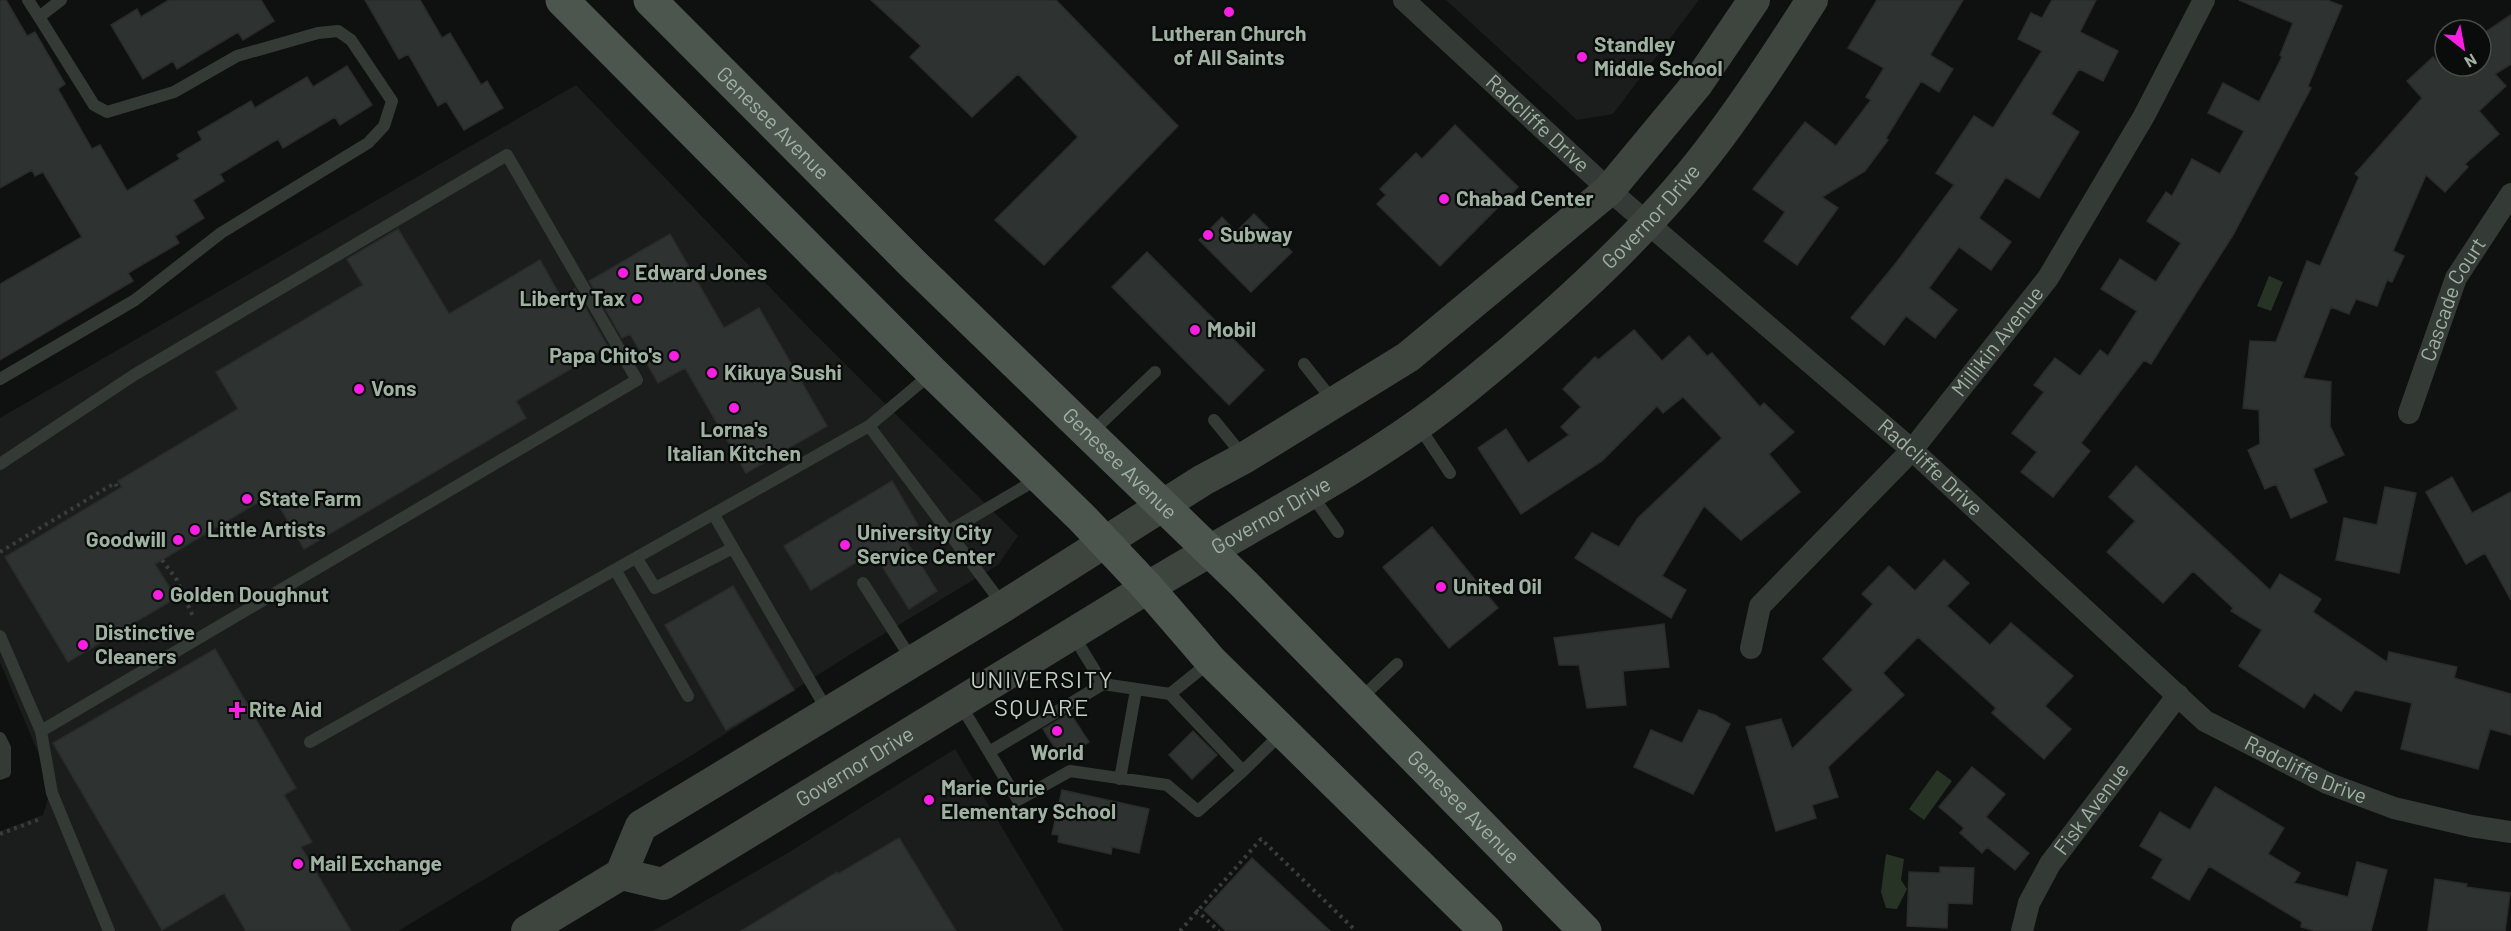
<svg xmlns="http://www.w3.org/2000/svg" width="2511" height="931" font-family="Barlow,sans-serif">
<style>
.built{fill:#1b1d1c}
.water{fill:#273425}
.building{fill:#2e3230;stroke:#292c2a;stroke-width:1.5}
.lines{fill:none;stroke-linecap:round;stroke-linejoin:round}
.path{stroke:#383e39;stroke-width:4;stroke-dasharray:3 4.5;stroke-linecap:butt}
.service{stroke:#343a36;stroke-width:12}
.minor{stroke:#343a36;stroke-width:22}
.secondary{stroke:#3e453f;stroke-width:32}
.primary{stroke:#4c554e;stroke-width:33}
.poi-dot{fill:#f91ee3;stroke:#0a0b0b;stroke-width:2}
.labels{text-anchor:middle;stroke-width:4.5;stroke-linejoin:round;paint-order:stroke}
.poi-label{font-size:21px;font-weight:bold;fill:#9fb2a2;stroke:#0a0b0b;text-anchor:start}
.street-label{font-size:21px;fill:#9fb2a2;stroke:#0a0b0b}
.quarter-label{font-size:24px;letter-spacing:1.5px;fill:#c0cec3;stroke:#0a0b0b}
</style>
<rect width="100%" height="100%" fill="#0f1010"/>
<!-- built -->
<path class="built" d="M 1446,0 L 1699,0 L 1613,114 L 1577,120 Z
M 576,85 L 809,328 L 1018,536 L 998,565 L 854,652 L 689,757 L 398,931 L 0,931 L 0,831 L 43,815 L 52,786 L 0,662 L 0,418 Z
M 955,749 L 1064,931 L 653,931 L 791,851 Z"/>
<!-- water -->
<path class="water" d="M 2269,276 L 2283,282 L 2271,311 L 2257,306 Z
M 1937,770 L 1952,781 L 1924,820 L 1909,809 Z
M 1886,854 L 1904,859 L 1901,880 L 1907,889 L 1897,909 L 1886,908 L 1881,892 Z"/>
<!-- building -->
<path class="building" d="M 0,0 L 6,0 L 27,36 L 35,32 L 65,84 L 58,89 L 92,149 L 100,145 L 127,191 L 180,159 L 177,155 L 202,140 L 198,132 L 251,101 L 255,108 L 307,77 L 313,87 L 347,66 L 372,105 L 340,125 L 335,117 L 283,148 L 278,139 L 220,174 L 224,181 L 193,200 L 204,218 L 175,236 L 179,243 L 128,273 L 133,281 L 0,360 L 0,284 L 82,237 L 43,172 L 35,176 L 32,170 L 0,188 Z
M 169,0 L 261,0 L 274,21 L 243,40 L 238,32 L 177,69 L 173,61 L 143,79 L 111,25 L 137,9 L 141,17 Z
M 365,0 L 420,0 L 442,38 L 450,33 L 481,85 L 487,81 L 503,108 L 464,130 L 446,101 L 438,106 L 408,54 L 399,59 Z
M 871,0 L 1056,0 L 1178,126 L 1044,265 L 995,220 L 1078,137 L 1018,74 L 972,117 L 910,57 L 921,46 Z
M 1877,0 L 1963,0 L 1930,55 L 1953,69 L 1939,92 L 1921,81 L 1886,138 L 1888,140 L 1865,171 L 1822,197 L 1838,208 L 1797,265 L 1764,241 L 1785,212 L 1753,189 L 1805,122 L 1836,146 L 1871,100 L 1866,97 L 1884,68 L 1848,48 Z
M 2052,0 L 2096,0 L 2080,32 L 2118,51 L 2103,81 L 2079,69 L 2051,114 L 2079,132 L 2039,198 L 2006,177 L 1979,218 L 2011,242 L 1991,270 L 1959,247 L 1929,288 L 1957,310 L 1935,338 L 1906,316 L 1884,345 L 1851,318 L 1896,263 L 1954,185 L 1936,173 L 1974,116 L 1993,128 L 2042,51 L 2018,39 L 2031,13 L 2042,18 Z
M 2239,0 L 2327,0 L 2342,6 L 2308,86 L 2311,88 L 2233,235 L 2151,364 L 2144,360 L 2081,443 L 2090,451 L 2053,497 L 2021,472 L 2037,452 L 2012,433 L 2044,392 L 2034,385 L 2055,358 L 2080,376 L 2100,350 L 2108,356 L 2137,311 L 2101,289 L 2120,259 L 2156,282 L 2181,243 L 2147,221 L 2166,192 L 2172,196 L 2192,159 L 2220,174 L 2244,131 L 2208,113 L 2223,83 L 2259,102 L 2282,57 L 2280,55 L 2293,23 Z
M 2511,15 L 2511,64 L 2495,74 L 2506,86 L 2479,111 L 2499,134 L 2465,164 L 2468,167 L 2445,192 L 2426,175 L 2393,251 L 2404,256 L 2392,282 L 2387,280 L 2377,306 L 2356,299 L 2349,314 L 2331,307 L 2303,378 L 2331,382 L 2330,426 L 2344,455 L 2313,469 L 2327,502 L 2291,518 L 2276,484 L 2265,489 L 2248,450 L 2260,444 L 2259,410 L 2243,408 L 2250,341 L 2276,342 L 2307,261 L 2320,266 L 2359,177 L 2355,174 L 2422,98 L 2407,81 L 2433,57 L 2441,66 L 2481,66 L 2481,35 Z
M 1455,125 L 1518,187 L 1440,266 L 1377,204 L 1386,195 L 1380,189 L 1416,153 L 1422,159 Z
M 1254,214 L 1292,252 L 1251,292 L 1199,240 L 1222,217 L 1236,232 Z
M 398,229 L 449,314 L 540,260 L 561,297 L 575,289 L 608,347 L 516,401 L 526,418 L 304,549 L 272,494 L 155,564 L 176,598 L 68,662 L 5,557 L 122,487 L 118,481 L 238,409 L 216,372 L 363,285 L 347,259 Z
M 670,234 L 724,328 L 759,308 L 827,426 L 746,473 L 685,368 L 658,383 L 630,334 L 622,338 L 589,281 Z
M 1147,252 L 1264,370 L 1229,405 L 1112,287 Z
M 1634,330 L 1662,361 L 1689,336 L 1707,356 L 1712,353 L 1760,407 L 1764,403 L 1794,432 L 1769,454 L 1800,492 L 1741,540 L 1704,506 L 1662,576 L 1686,590 L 1671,618 L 1575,558 L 1592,533 L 1619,547 L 1638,518 L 1722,438 L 1683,397 L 1663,413 L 1657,406 L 1602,461 L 1521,514 L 1478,448 L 1506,429 L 1528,463 L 1569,435 L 1561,427 L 1581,407 L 1563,389 L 1595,357 L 1598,360 Z
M 2136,466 L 2270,590 L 2280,574 L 2321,599 L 2313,612 L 2387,662 L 2389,652 L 2457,667 L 2454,678 L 2511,694 L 2511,735 L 2490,729 L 2478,769 L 2401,749 L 2412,703 L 2355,690 L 2341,711 L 2314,693 L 2304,708 L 2239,666 L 2262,630 L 2231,611 L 2233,608 L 2193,571 L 2163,603 L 2107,552 L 2135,521 L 2109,497 Z
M 2452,477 L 2472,513 L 2511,492 L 2511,600 L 2485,553 L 2466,564 L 2426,492 Z
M 892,481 L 918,525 L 902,534 L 937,591 L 909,609 L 873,552 L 811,590 L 784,546 Z
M 2385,487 L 2416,493 L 2399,573 L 2336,560 L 2344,518 L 2377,525 Z
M 1432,527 L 1498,608 L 1449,648 L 1383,567 Z
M 1944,560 L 1969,583 L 1947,606 L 1990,645 L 2011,623 L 2073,676 L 2045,706 L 2071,729 L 2044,759 L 1992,713 L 1996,708 L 1918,637 L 1883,673 L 1904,695 L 1828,767 L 1838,797 L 1812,805 L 1816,818 L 1776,831 L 1746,727 L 1781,719 L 1792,749 L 1853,690 L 1823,659 L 1873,604 L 1862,594 L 1889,566 L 1915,591 Z
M 733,586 L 794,690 L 726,730 L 665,625 Z
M 1664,624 L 1669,667 L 1623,671 L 1626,705 L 1587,708 L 1579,665 L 1559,665 L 1554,638 Z
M 215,649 L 296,788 L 284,795 L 312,842 L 301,847 L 351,931 L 246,931 L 224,893 L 162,930 L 53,743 Z
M 1699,710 L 1715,715 L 1730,724 L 1693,794 L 1634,767 L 1651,730 L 1682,743 Z
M 1070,713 L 1089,742 L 1062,759 L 1043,729 Z
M 1193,731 L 1217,755 L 1192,779 L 1169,755 Z
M 1972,767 L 2005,794 L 1986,817 L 2029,853 L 2015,870 L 1987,847 L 1982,853 L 1960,833 L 1964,828 L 1939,807 Z
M 2215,787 L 2284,828 L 2268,854 L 2300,873 L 2294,883 L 2348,897 L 2357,862 L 2387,870 L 2371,931 L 2316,931 L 2301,927 L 2302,922 L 2209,866 L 2189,900 L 2152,878 L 2163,859 L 2140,846 L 2160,812 L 2190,830 Z
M 1062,790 L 1149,809 L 1139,853 L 1112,847 L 1111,854 L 1058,842 L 1059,835 L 1052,834 Z
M 899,838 L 956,931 L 741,931 L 837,872 L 838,874 Z
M 1252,858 L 1330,931 L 1226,931 L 1204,910 Z
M 1940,867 L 1974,868 L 1972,904 L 1948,903 L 1947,928 L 1907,926 L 1909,872 L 1940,873 Z
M 2435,879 L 2467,884 L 2466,887 L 2510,893 L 2505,931 L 2428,931 Z"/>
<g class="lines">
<!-- path -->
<path class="path" d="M 0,552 L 115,483 L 118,489
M 162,560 L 177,580 L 194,619
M 0,834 L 40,819
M 1196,910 L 1219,931
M 1180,931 L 1261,839 L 1356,931"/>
<!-- service -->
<path class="service" d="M 28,0 L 39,17
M 1304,364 L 1334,402
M 0,379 L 135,300 L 221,233 L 368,143 L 384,126 L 392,101 L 351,40 L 338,31 L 318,33 L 237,56 L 174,92 L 107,112 L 94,105 L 39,17 L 61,0
M 1214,420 L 1244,457
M 1418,425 L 1450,473
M 869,426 L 1003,605
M 1091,433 L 1155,372
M 0,464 L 134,375 L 507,155 L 637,380 L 41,731
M 1311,494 L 1338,532
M 714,515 L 828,712
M 949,531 L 1039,478
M 637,559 L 655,588 L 733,548
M 616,571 L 688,696
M 863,583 L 912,660
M 1073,635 L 1103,684
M 0,636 L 41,731 L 52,793 L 109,931
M 1103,684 L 1170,694 L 1243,771 L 1198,811 L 1167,785 L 1070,771 L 1018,800 L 989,752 Z
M 1170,694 L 1211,661
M 1359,700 L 1397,664
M 960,704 L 989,752
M 0,738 L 5,748 L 5,772 L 0,774
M 310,742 L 869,426 L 932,373
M 1243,771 L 1283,732
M 1120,779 L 1136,690"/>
<!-- minor -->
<g class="minor">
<path id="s1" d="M 1404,0 L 1609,190 L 1912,450 L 2205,721 L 2327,783 L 2394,808 L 2471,826 L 2511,832"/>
<path id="s2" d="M 2409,413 L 2456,278 L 2511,194"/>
<path id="s3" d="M 1751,648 L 1760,606 L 1912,450 L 2048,278 L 2144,116 L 2204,0"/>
<path id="s4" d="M 2022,931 L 2029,903 L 2050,864 L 2178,695"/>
</g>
<!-- secondary -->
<g class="secondary">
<path id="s5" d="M 621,874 L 663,884 C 825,786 986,686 1147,588 C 1237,533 1333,485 1419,424 C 1451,402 1481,376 1511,351 C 1581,291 1651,226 1708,152 C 1745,104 1779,52 1812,0"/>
<path d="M 527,931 L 621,874 L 641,826 L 1004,606 L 1203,480 L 1244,458 L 1408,357 L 1609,190 L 1697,84 L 1754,0"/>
</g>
<!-- primary -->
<g class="primary">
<path d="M 562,0 L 932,372 L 1082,518 L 1148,588 L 1211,661 L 1486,931"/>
<path id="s6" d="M 650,0 L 911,262 L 1243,583 L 1585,931"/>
</g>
</g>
<!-- markers -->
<g class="poi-dot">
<circle cx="1229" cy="12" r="6"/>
<circle cx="1582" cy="57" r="6"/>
<circle cx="1444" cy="199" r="6"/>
<circle cx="1208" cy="235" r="6"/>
<circle cx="623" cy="273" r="6"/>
<circle cx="637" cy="299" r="6"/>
<circle cx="1195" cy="330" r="6"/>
<circle cx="674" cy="356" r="6"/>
<circle cx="712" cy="373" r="6"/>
<circle cx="359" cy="389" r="6"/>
<circle cx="734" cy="408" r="6"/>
<circle cx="247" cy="499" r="6"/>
<circle cx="195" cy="530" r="6"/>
<circle cx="178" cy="540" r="6"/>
<circle cx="845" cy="545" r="6"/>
<circle cx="1441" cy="587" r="6"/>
<circle cx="158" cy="595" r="6"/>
<circle cx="83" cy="645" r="6"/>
<path d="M234 701h6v6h6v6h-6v6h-6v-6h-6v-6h6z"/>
<circle cx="1057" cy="731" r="6"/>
<circle cx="929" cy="800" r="6"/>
<circle cx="298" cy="864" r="6"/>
</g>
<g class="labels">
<!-- poi labels -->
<g class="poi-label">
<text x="1229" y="41" text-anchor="middle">Lutheran Church<tspan x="1229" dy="24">of All Saints</tspan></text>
<text x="1594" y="52">Standley<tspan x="1594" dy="24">Middle School</tspan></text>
<text x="1456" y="206">Chabad Center</text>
<text x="1220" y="242">Subway</text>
<text x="635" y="280">Edward Jones</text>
<text x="625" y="306" text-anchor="end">Liberty Tax</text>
<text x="1207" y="337">Mobil</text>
<text x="662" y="363" text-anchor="end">Papa Chito's</text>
<text x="724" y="380">Kikuya Sushi</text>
<text x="371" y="396">Vons</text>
<text x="734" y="437" text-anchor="middle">Lorna's<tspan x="734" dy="24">Italian Kitchen</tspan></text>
<text x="259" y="506">State Farm</text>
<text x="207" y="537">Little Artists</text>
<text x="857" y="540">University City<tspan x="857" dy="24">Service Center</tspan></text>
<text x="166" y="547" text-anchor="end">Goodwill</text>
<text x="1453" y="594">United Oil</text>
<text x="170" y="602">Golden Doughnut</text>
<text x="95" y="640">Distinctive<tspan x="95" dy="24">Cleaners</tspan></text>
<text x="249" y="717">Rite Aid</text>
<text x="1057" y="760" text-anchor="middle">World</text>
<text x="941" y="795">Marie Curie<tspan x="941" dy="24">Elementary School</tspan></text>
<text x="310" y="871">Mail Exchange</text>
</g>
<!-- street labels -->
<g class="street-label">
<text dy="7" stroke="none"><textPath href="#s6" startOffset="174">Genesee Avenue</textPath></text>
<text dy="7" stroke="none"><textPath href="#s1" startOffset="182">Radcliffe Drive</textPath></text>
<text dy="7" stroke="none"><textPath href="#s5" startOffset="1240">Governor Drive</textPath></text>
<text dy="7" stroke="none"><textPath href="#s2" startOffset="122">Cascade Court</textPath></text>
<text dy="7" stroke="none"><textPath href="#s3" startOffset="399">Millikin Avenue</textPath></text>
<text dy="7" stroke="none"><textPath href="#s6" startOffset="660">Genesee Avenue</textPath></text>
<text dy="7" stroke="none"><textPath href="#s1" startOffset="704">Radcliffe Drive</textPath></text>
<text dy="7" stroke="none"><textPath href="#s5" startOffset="754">Governor Drive</textPath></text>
<text dy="7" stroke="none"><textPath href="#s5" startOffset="268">Governor Drive</textPath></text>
<text dy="7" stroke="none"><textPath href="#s1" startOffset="1190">Radcliffe Drive</textPath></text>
<text dy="7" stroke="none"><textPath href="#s6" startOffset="1146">Genesee Avenue</textPath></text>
<text dy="7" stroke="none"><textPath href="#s4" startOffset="142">Fisk Avenue</textPath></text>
</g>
<!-- quarter labels -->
<g class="quarter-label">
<text x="1042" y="688">UNIVERSITY<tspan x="1042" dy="28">SQUARE</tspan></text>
</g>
</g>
<!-- north arrow -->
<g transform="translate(2463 48) rotate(149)"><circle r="28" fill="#0a0b0b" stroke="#464e47" stroke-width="1.5"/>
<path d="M0-4.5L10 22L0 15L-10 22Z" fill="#f91ee3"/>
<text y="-9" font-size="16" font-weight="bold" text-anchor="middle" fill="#9fb2a2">N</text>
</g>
</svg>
